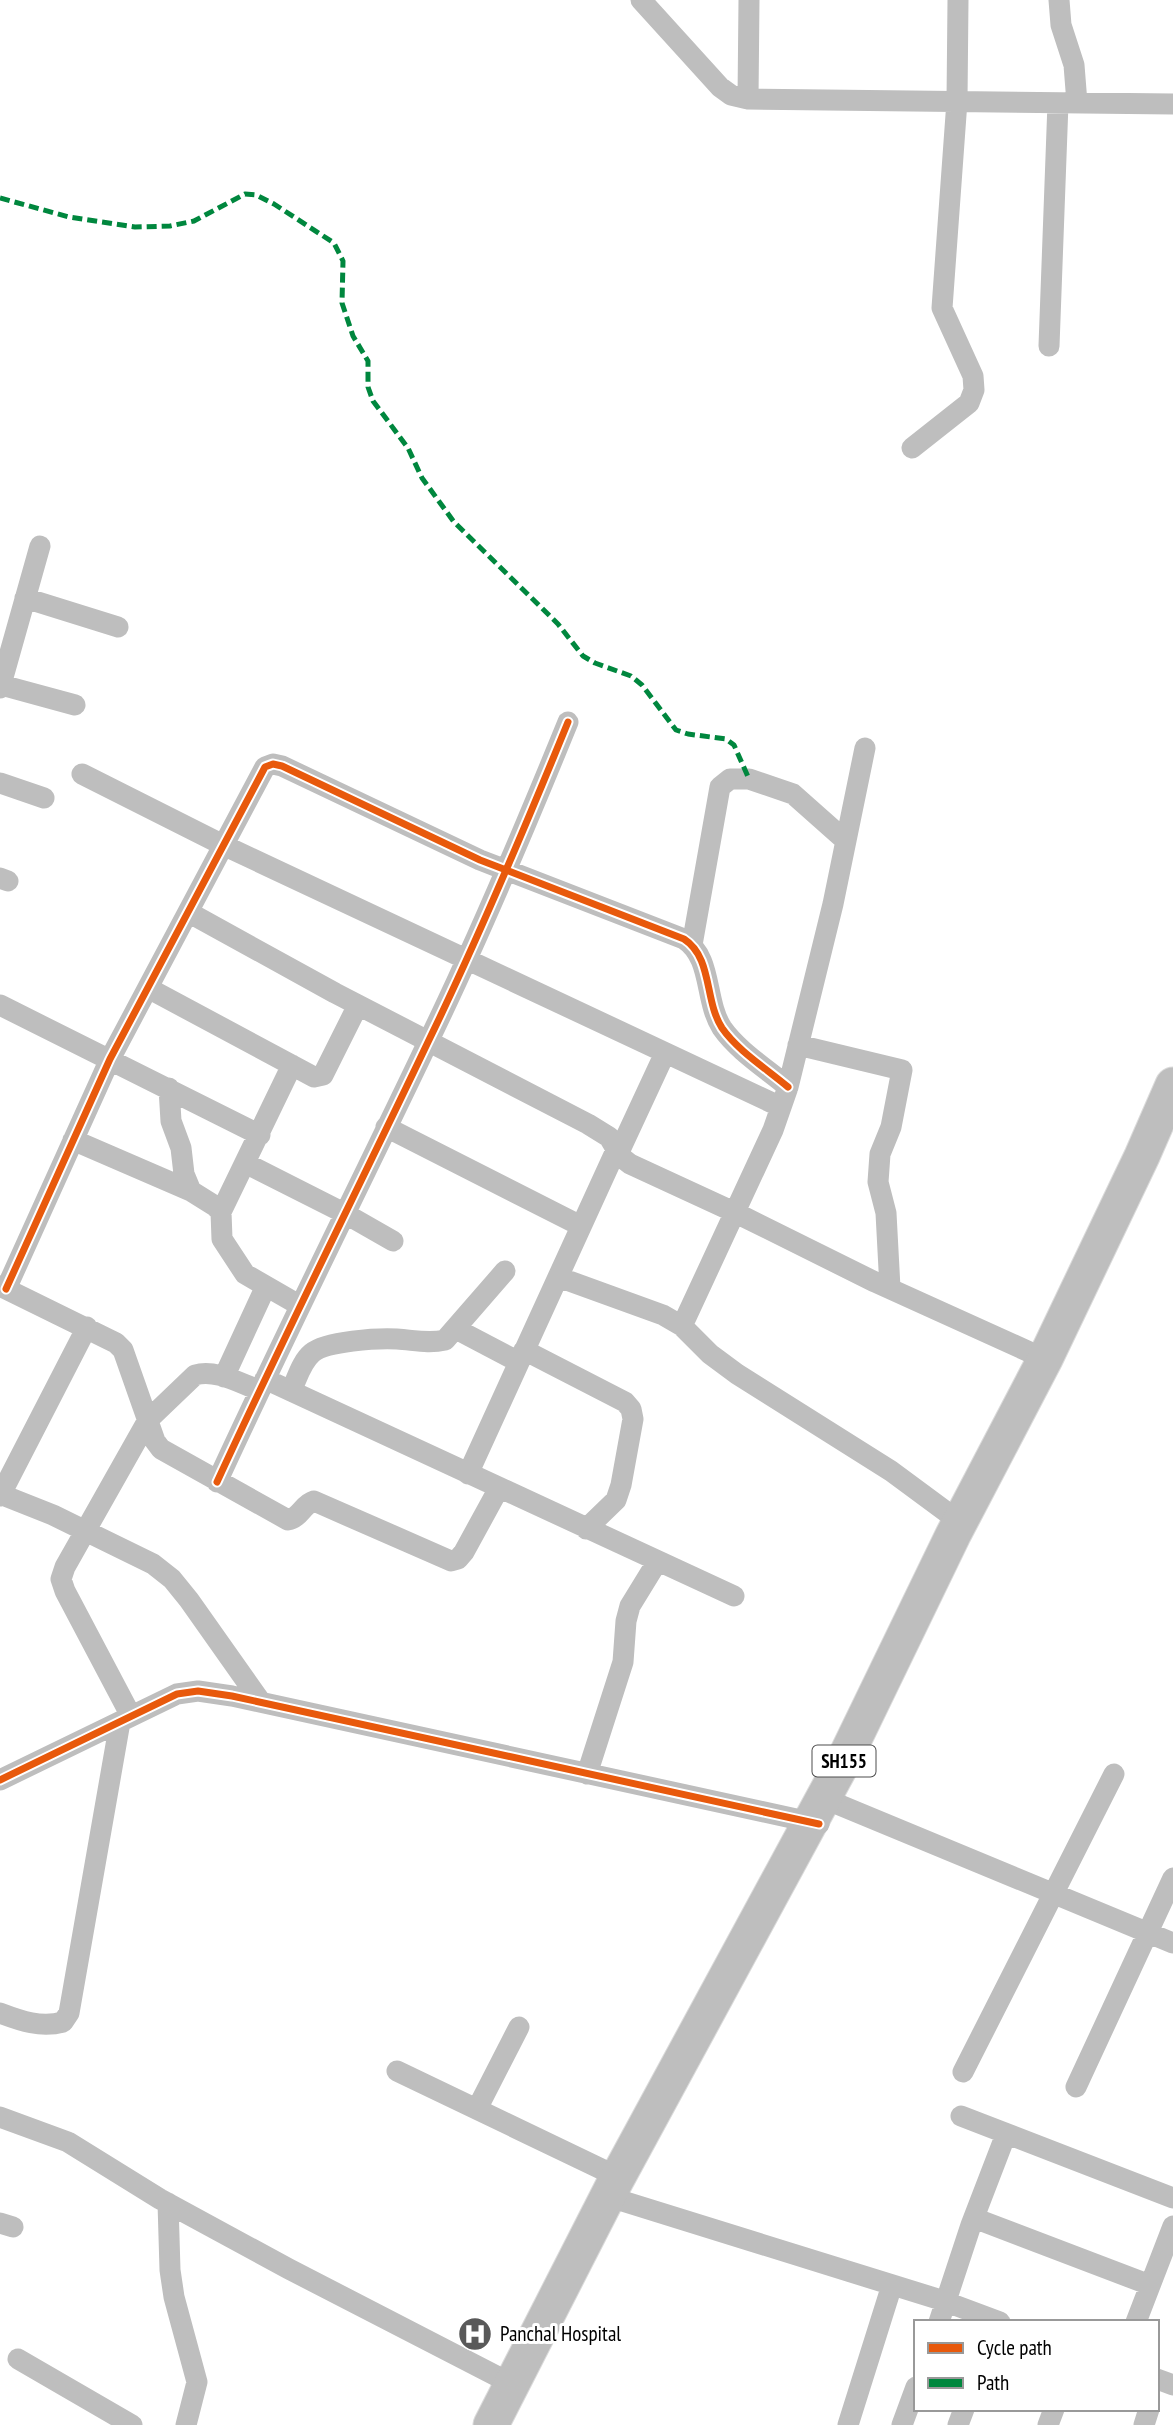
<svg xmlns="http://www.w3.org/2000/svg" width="1173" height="2425" font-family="'PT Sans Narrow',sans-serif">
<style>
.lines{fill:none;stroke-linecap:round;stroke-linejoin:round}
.primary-casing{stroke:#dbdbdb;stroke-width:37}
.minor{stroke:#bebebe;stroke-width:21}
.primary{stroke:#bebebe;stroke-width:35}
.quiet{stroke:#00873e;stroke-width:5;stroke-dasharray:10 5;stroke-linecap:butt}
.cycleway-casing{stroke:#fff;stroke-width:11}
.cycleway{stroke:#e8590c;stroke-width:7}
.labels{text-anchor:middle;stroke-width:6;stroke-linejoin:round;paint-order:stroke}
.shield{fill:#fff;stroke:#4c4c4c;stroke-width:2}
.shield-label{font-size:19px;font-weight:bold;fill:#000}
.poi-label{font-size:21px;fill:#000;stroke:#fff;text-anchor:start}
</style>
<rect width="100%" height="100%" fill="#fff"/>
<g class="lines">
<!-- primary casing -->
<g class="primary-casing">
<path id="primary" d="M 491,2425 L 613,2186 L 844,1760 L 953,1535 L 1045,1359 L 1142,1156 L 1173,1085"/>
</g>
<!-- minor -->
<path class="minor" d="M 641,0 L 720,87 L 731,95 L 748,99 L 1173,104
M 1059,0 L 1061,25 L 1074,65 L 1077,103
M 748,99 L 749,0
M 1049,346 L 1058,103
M 912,448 L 969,403 L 974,390 L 973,376 L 942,308 L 957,101 L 958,0
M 25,598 L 118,627
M 1,685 L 75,705
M 0,688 L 40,546
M 82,774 L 223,845 L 781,1107
M 0,783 L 44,798
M 0,878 L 8,881
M 188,912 L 335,993 L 588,1124 L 609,1137 L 621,1157 L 630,1164 L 734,1212 L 875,1282 L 1045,1359
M 692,945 L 720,787 L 730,779 L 749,779 L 793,794 L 846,841
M 148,988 L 314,1077 L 323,1075 L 358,1005
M 0,1005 L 260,1135
M 798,1045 L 902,1070 L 891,1127 L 880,1154 L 878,1182 L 886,1213 L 890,1288
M 169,1088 L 171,1121 L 181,1148 L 184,1174 L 191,1191
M 386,1127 L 581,1226
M 73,1140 L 191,1191 L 215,1206 L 221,1212 L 222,1239 L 245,1274 L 299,1305
M 619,1152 L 665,1053
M 245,1163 L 344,1213 L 393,1241
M 221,1212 L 292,1065
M 558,1277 L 663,1315 L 682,1326 L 710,1354 L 737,1374 L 891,1471 L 960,1522
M 0,1286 L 116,1343 L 123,1350 L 155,1441 L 161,1449 L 288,1520 C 300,1518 303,1504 314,1501 L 451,1561 L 458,1559 L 464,1552 L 499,1488
M 6,1289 L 110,1059 L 265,767 L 273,764 L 282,766 L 480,860 L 684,939 C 713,958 704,1000 722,1028 C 738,1051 767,1069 788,1087
M 682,1326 L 773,1130 L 788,1087 L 833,904 L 865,748
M 456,1329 L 519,1362
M 524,1350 L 625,1402 L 631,1409 L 633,1419 L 621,1485 L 616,1500 L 586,1529
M 224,1377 L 266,1286
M 265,1379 L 734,1596
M 291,1391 C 297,1379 301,1362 312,1353 C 326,1341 378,1338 397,1339 C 414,1340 428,1344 445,1340 L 505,1271
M 468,1474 L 617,1148
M 217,1482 C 285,1334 358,1189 428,1042 C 479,937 524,830 568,722
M 0,1494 L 53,1515 L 153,1564 L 172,1579 L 189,1600 L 261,1702
M 0,1496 L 87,1327
M 131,1716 L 65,1591 L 61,1579 L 65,1567 L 148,1420 L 195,1375 C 216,1369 239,1383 259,1390
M 587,1774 L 623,1662 L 626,1621 L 630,1606 L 657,1562
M 0,1780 L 177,1694 L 198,1691 L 232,1696 L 819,1824
M 830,1801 L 1173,1943
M 0,2013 C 21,2021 41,2028 63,2022 L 69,2013 L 120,1722
M 397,2071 L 618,2177
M 963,2072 L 1114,1774
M 1076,2087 L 1173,1878
M 477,2109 L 519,2027
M 961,2116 L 1173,2198
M 0,2117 L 68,2142 L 160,2199 L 289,2269 L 512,2384
M 616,2199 L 941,2300 L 1000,2322
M 168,2203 L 170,2270 L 174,2297 L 197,2382 L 186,2425
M 974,2218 L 1150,2285
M 0,2223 L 13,2227
M 939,2322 L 971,2225 L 1006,2134
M 1136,2322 L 1173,2226
M 18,2359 L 132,2425
M 1157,2379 L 1173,2385
M 848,2425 L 892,2285
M 902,2425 L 916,2387
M 958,2425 L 964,2409
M 1048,2425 L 1054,2409
M 1144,2425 L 1149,2409"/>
<!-- primary -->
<use href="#primary" class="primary"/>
<!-- quiet -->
<path class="quiet" d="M 0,198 L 69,217 L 135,227 L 170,226 L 194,221 L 245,194 L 256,195 L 274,204 L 334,243 L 343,261 L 342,303 L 353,336 L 368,361 L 368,387 L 373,401 L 408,448 L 422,478 L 454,522 L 558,624 L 583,656 L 595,663 L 631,676 L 642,685 L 676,730 L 688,734 L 726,739 L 734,745 L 749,779"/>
<!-- cycleway casing -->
<g class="cycleway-casing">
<path id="cycleway" d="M 6,1289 L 110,1059 L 265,767 L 273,764 L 282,766 L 480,860 L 684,939 C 713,958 704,1000 722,1028 C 738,1051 767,1069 788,1087
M 217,1482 C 285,1334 358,1189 428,1042 C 479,937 524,830 568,722
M 0,1780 L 177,1694 L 198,1691 L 232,1696 L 819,1824"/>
</g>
<!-- cycleway -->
<use href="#cycleway" class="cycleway"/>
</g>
<!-- icons -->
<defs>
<g id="hospital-disc" transform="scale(1.75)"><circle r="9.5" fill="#595959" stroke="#fff"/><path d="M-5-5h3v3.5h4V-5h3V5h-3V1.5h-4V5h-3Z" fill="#fff"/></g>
</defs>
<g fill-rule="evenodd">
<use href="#hospital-disc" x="475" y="2334"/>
</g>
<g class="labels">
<!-- shield labels -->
<rect class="shield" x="812.5" y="1745.5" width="63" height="31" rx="5"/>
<g class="shield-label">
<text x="844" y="1768">SH155</text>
</g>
<!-- poi labels -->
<g class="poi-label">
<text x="500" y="2341">Panchal Hospital</text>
</g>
</g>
<!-- legend -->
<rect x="914" y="2320" width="245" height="91" fill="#ffffff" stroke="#999999" stroke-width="2"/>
<rect x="928" y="2343" width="35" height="10" fill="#e8590c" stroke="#999999" stroke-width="2"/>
<text x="977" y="2355" font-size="21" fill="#000000">Cycle path</text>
<rect x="928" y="2378" width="35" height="10" fill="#00873e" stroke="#999999" stroke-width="2"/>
<text x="977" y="2390" font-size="21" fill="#000000">Path</text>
</svg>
